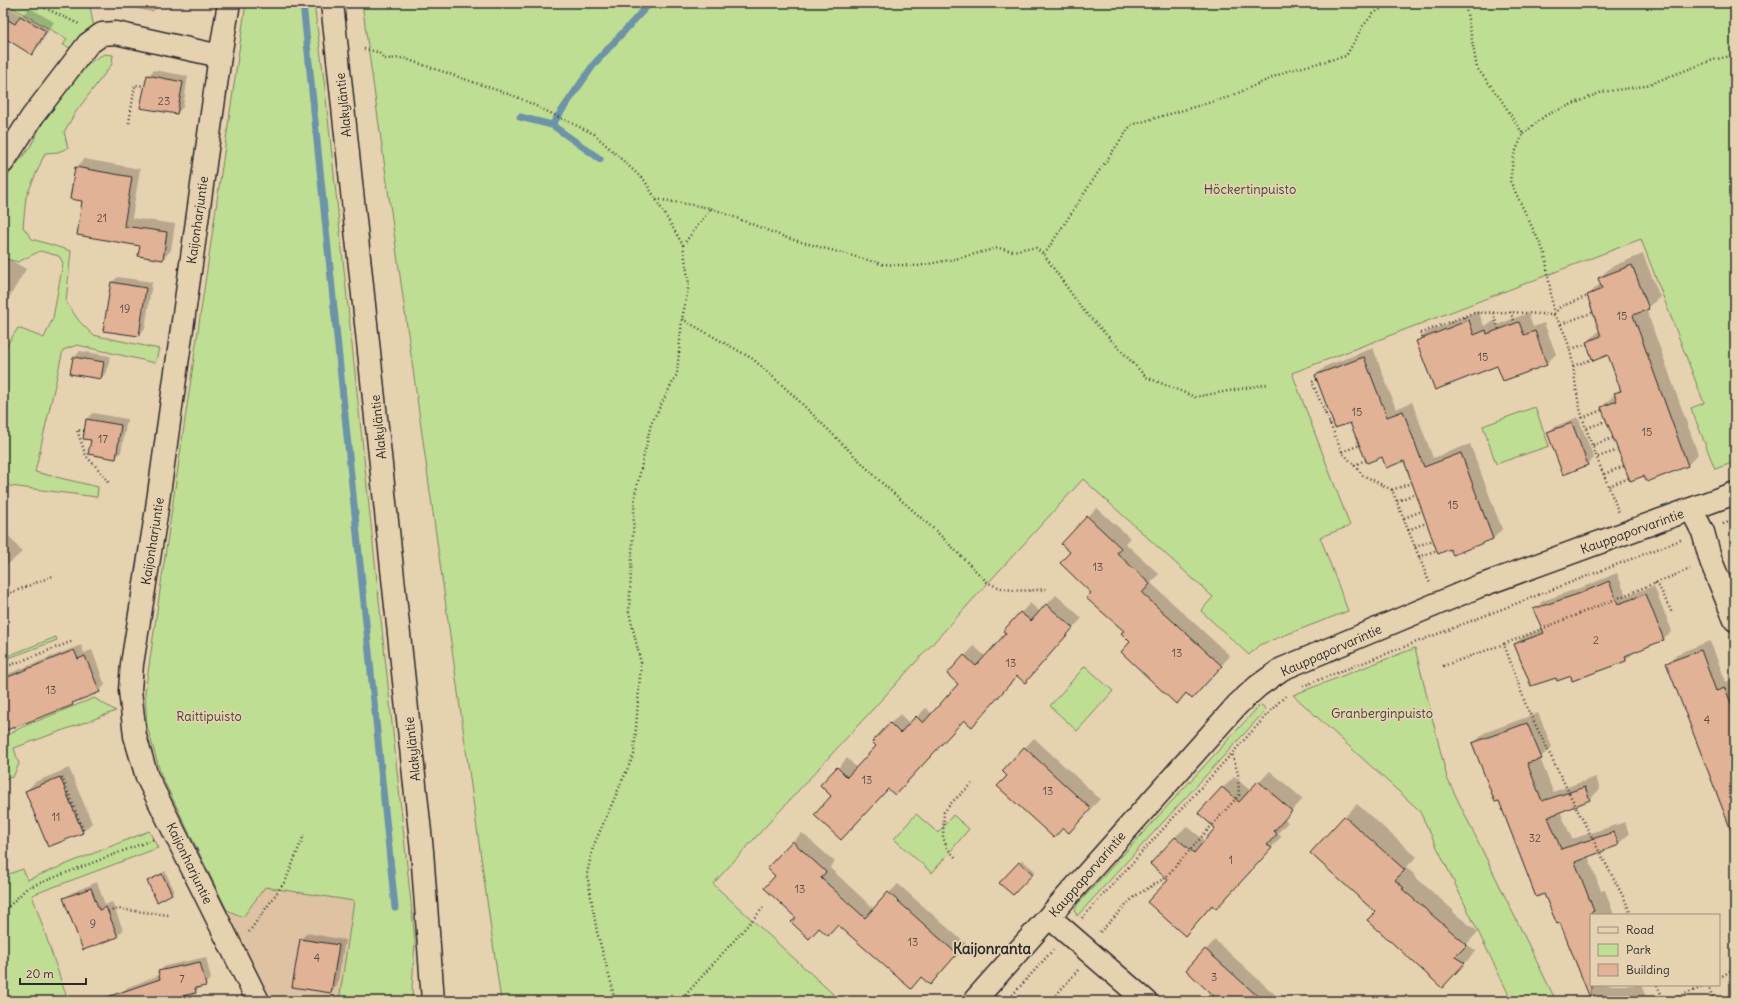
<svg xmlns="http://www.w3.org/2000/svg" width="1738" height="1004" font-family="Delius,sans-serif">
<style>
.built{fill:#ddc2a3}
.green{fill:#c0dd94;stroke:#768460}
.shadow{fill:#0003}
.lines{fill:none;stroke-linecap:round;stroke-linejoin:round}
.stream{stroke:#6c93a7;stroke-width:7}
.building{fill:#e1b295;stroke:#2b2b2b}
.street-casing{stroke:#2b2b2b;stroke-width:25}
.secondary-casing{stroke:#2b2b2b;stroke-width:25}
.path{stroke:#2b2b2b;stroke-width:2.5;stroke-dasharray:1 3;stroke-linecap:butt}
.street{stroke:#e6d1b0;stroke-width:22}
.secondary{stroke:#e6d1b0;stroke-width:22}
.labels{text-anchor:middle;stroke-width:3.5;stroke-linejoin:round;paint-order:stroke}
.number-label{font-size:11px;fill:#584d46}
.street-label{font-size:13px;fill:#2b2b2b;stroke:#e6d1b0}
.park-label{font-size:13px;fill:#41463b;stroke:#e6d1b0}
.quarter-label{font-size:15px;font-weight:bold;fill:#2b2b2b;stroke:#e6d1b0}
</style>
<rect width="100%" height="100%" fill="#e6d1b0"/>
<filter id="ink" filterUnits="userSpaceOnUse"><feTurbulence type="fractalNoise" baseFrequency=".025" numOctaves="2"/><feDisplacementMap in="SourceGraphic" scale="8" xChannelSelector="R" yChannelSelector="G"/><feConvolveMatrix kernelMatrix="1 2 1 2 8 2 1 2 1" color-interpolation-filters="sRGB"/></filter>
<g filter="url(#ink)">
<!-- built -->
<path class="built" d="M 265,887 L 354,901 L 339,1001 L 270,1001 L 225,912 L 227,910 L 243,917 Z"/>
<!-- green -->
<path class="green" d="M 4,3 L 74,3 L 90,6 L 94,29 L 71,48 L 63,45 L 67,39 Z
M 246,3 L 314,3 L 324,80 L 415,941 L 412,989 L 413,1001 L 339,1001 L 354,901 L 265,887 L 243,917 L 227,910 L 161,775 L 147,726 L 145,693 Z
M 362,3 L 1735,3 L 1735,462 L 1715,469 L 1691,408 L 1704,403 L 1641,239 L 1292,373 L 1350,526 L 1320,537 L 1348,611 L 1259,645 L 1249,655 L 1201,611 L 1213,597 L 1083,479 L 713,884 L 833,994 L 826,1001 L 501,1001 Z
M 104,54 L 113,55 L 112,64 L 75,113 L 64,132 L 68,148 L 58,152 L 45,153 L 26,197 L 23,227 L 32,239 L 71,251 L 66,302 L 79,321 L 93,335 L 159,349 L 155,363 L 77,345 L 63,350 L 35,472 L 98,487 L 97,497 L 10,486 L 3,480 L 3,351 L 18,328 L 44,338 L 53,318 L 63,263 L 59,256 L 40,251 L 18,262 L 3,258 L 3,182 L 30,147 L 57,96 L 87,64 Z
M 1535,407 L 1549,446 L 1496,464 L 1483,426 Z
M 56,637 L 57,640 L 6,659 L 5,657 Z
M 1415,648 L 1447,778 L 1556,1001 L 1512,1001 L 1419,810 L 1293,695 Z
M 1085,666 L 1113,691 L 1077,731 L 1050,706 Z
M 94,698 L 116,711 L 14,748 L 19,764 L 13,777 L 3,779 L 3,738 L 22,727 Z
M 1260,705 L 1263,706 L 1265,709 L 1264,712 L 1077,916 L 1075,911 L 1077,905 Z
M 916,814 L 938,833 L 953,815 L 969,829 L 932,873 L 894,839 Z
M 149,831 L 158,848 L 32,895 L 68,1001 L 3,1001 L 3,876 L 23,869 L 27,880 Z"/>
<!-- shadow -->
<path class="shadow" d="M 126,3 L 159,3 L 158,6 L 152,12 L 126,7 Z
M 3,4 L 22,15 L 30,8 L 54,22 L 40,45 L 31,53 L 4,37 L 3,39 Z
M 154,70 L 188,76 L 183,107 L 177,113 L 148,76 Z
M 84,159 L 140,169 L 132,218 L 175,224 L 171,250 L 163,259 L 141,245 L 83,200 L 76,168 Z
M 1643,254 L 1660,297 L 1646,309 L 1698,454 L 1687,466 L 1602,407 L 1621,388 L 1609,354 L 1587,342 L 1600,330 L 1588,295 L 1601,283 L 1599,278 L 1611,267 Z
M 3,256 L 26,269 L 3,308 Z
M 118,277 L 152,282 L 145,329 L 139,335 L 111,283 Z
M 1478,311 L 1484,326 L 1495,321 L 1497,325 L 1528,313 L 1533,327 L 1544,323 L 1556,354 L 1546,364 L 1498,365 L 1418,341 L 1427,332 Z
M 1373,348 L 1396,409 L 1412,402 L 1433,458 L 1470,444 L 1502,529 L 1493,539 L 1453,554 L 1404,460 L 1383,456 L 1351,421 L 1316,375 L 1326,366 Z
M 80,351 L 110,356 L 107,372 L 101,378 L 74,358 Z
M 93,413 L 127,419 L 121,452 L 115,458 L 92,439 L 87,419 Z
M 1578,417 L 1594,458 L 1588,464 L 1548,433 L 1554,427 Z
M 1097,508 L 1130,538 L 1125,543 L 1159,574 L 1151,583 L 1230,656 L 1201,688 L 1187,692 L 1177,702 L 1125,631 L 1093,593 L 1071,552 L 1087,517 Z
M 3,529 L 22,552 L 3,569 Z
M 1617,573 L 1626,596 L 1654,586 L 1672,631 L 1663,639 L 1635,651 L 1626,660 L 1573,680 L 1571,674 L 1556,676 L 1515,644 L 1524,636 L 1543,629 L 1535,609 L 1543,601 L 1591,584 Z
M 1056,595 L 1082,618 L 1034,672 L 1017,675 L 965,719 L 889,788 L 833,796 L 838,768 L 847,758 L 857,768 L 877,745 L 890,724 L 900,714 L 910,724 L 926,708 L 932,714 L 959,684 L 948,674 L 974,646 L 986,657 L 1007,633 L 1005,631 L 1030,603 L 1040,612 Z
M 1710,641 L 1726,682 L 1734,679 L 1735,682 L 1735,838 L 1667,663 L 1677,654 Z
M 81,645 L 84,653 L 92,650 L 105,685 L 99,691 L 75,700 L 72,704 L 3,727 L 3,676 Z
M 1538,713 L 1552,747 L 1540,758 L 1553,792 L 1596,777 L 1600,789 L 1589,800 L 1560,811 L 1572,839 L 1625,822 L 1629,834 L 1618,844 L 1588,856 L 1601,891 L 1605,890 L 1614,915 L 1591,915 L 1591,985 L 1641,985 L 1648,1001 L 1592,1001 L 1561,921 L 1545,893 L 1473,744 L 1484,733 Z
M 1034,738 L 1100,799 L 1078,822 L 1003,771 Z
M 69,768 L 92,823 L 82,832 L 26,791 L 35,782 Z
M 1270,771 L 1303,799 L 1284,819 L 1288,822 L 1278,833 L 1282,836 L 1227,896 L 1213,905 L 1185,935 L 1169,880 L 1175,837 L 1187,826 L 1205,841 L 1217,828 L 1223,788 L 1234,777 L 1251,791 Z
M 1357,804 L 1417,857 L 1406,867 L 1415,875 L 1414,876 L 1454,911 L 1453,912 L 1478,932 L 1467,944 L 1476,951 L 1454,975 L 1376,911 L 1311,853 Z
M 802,833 L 835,862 L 830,868 L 874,909 L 898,884 L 966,944 L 930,984 L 922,976 L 838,924 L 820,927 L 797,918 L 777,876 L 792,842 Z
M 1022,860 L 1035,871 L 1013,894 L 1001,883 Z
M 165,871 L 174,890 L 171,893 L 148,881 Z
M 97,882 L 105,905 L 112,902 L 123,930 L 117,936 L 64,899 L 71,893 Z
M 307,933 L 345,940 L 337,986 L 331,992 L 301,939 Z
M 1215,940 L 1282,1001 L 1221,1001 L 1188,970 Z
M 206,957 L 211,979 L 195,992 L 143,1001 L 125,1001 L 122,992 L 128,987 L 160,975 L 159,972 L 165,966 Z
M 91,996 L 123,1001 L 87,1001 Z"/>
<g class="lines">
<!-- stream -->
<path class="stream" d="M 303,3 L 395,908
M 520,117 L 552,125 L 600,159
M 552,125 L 594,64 L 650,3"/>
</g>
<!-- building -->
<path class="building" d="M 20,16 L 46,31 L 32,55 L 3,37 L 3,17 L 15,24 Z
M 147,75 L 183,82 L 177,114 L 140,108 Z
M 75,167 L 132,177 L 124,226 L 167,232 L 163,260 L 138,256 L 140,246 L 77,235 L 82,201 L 70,199 Z
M 1632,265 L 1649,309 L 1633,315 L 1688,466 L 1647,482 L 1644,476 L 1630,481 L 1601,407 L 1617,401 L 1614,393 L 1621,391 L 1608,355 L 1593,361 L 1586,342 L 1601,336 L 1587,295 L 1602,289 L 1598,278 Z
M 111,282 L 146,288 L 139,336 L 103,331 Z
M 1469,320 L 1474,335 L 1486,330 L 1487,334 L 1519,322 L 1524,335 L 1535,331 L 1547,365 L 1503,381 L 1497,366 L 1435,390 L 1416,341 Z
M 73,357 L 104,362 L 101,379 L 70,374 Z
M 1364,357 L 1387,417 L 1403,411 L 1424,467 L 1461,453 L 1493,539 L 1453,555 L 1450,549 L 1438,554 L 1404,461 L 1386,468 L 1382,457 L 1367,463 L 1350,423 L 1335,428 L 1315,375 Z
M 86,419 L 121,425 L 116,459 L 88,454 L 91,440 L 83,439 Z
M 1572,423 L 1588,465 L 1563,475 L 1547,432 Z
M 1087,516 L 1121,548 L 1117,553 L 1150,584 L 1142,593 L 1222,666 L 1192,699 L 1186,693 L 1177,704 L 1175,703 L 1121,652 L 1130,642 L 1121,633 L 1124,631 L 1086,598 L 1091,593 L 1060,563 L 1070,552 L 1061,544 Z
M 1609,581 L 1618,604 L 1646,594 L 1664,640 L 1625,656 L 1626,661 L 1572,681 L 1571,676 L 1557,681 L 1556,678 L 1531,686 L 1514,644 L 1544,633 L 1533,609 L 1581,593 Z
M 1046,604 L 1073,628 L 1025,683 L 1017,676 L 972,727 L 964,720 L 895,795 L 888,789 L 841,840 L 814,815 L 831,796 L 820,785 L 837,767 L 847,777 L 876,746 L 872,742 L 890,723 L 900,733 L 916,716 L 923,723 L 958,684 L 947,674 L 964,655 L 976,666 L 1006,633 L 1003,631 L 1020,612 L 1031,621 Z
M 74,650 L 78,659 L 85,656 L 100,692 L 72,703 L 73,705 L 7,730 L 3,719 L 3,679 Z
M 1701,650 L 1716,691 L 1725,688 L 1735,713 L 1734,838 L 1666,663 Z
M 1527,723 L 1542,759 L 1527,763 L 1542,801 L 1585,787 L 1590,800 L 1548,817 L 1561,849 L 1614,832 L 1619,845 L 1575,862 L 1594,911 L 1591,912 L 1591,998 L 1590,998 L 1560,923 L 1557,924 L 1544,894 L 1536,897 L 1499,801 L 1495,802 L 1472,743 Z
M 1024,747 L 1091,809 L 1069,833 L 1063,828 L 1054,838 L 997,786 L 1007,776 L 1002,771 Z
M 60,777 L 83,833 L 48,847 L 25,791 Z
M 1258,781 L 1292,811 L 1274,831 L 1277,834 L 1267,845 L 1272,848 L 1216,909 L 1212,905 L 1185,936 L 1147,902 L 1168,880 L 1150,864 L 1175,837 L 1194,853 L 1215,828 L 1198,813 L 1222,787 L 1239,802 Z
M 1344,816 L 1405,870 L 1395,880 L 1404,888 L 1402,889 L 1467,945 L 1455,957 L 1465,963 L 1442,988 L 1367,920 L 1375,912 L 1310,853 Z
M 792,841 L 826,872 L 821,878 L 865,918 L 888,892 L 957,954 L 930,985 L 921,977 L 911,989 L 838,925 L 828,936 L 819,928 L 809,939 L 791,922 L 796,918 L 764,888 L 775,876 L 767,868 Z
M 1019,862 L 1033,874 L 1013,895 L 999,883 Z
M 162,874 L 172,894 L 157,902 L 147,881 Z
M 91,888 L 99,910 L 106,907 L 118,937 L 83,950 L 63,898 Z
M 300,939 L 339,945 L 331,993 L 292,987 Z
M 1205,949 L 1263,1001 L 1220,1001 L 1210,993 L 1186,970 Z
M 200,962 L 206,986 L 195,988 L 196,993 L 159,1001 L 104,1001 L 104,998 L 160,979 L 158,971 Z"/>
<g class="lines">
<!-- street casing -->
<g class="street-casing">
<path id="street" d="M 229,3 L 220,56 L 156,515 L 132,664 L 130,690 L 135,736 L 147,777 L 258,1001
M 3,162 L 32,117 L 88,44 L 102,34 L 116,33 L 220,56
M 1691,509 L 1703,532 L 1711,561 L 1735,620
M 1049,917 L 1146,1001
M 974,1001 L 1238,704 L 1258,686 L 1282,669 L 1477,587 L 1735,493"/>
</g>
<!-- secondary casing -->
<g class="secondary-casing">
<path id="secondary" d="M 332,3 L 422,851 L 433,1001"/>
</g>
<!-- path -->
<path class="path" d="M 34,3 L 79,24
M 1465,3 L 1477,68 L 1500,98 L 1523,134 L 1514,155 L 1510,181 L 1545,254 L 1554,315
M 364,49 L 378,52 L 385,59 L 403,58 L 517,97 L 594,134 L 645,181 L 683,245 L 689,284 L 682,319 L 677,374 L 651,424 L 635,495 L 629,612 L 641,663 L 634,754 L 593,847 L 587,874 L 597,932 L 612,986 L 614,1001
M 129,123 L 135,85 L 145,86
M 1523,134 L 1546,115 L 1602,92 L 1644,86 L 1713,60 L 1735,55
M 656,199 L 711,208 L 787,238 L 882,264 L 918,266 L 955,259 L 998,248 L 1013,251 L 1027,248 L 1036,248 L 1044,255 L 1093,180 L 1131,125 L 1229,97 L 1287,71 L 1346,56 L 1363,26 L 1374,13 L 1390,3
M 683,245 L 711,208
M 1044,255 L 1083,310 L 1146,377 L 1195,397 L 1268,384
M 1510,312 L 1515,323
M 1493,313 L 1499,330
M 1554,314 L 1560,307 L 1588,296
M 1464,317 L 1465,321
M 682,319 L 753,359 L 793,395 L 882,483 L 937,532 L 987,582 C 1006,593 1026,591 1047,589
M 1451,322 L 1452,326
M 1561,324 L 1594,312
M 1422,337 L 1421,333 L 1473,313 L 1510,312 L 1554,315 C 1578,348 1571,383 1583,419 C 1593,451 1607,482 1619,513
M 1571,349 L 1587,344
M 1573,366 L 1593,359
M 1317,380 L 1312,382 L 1342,452 L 1363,475 L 1392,490 L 1430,584
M 1325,414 L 1330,412
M 1582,418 L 1602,410
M 1329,424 L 1333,422
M 1587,428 L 1606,421
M 84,431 L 77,430 L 86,456 L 103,474 L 109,484
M 1593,445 L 1613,438
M 1342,452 L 1360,445
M 1598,457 L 1618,450
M 1354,465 L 1366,460
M 1604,474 L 1624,466
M 1609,486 L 1629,478
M 1392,490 L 1411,483
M 1397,501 L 1415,494
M 1404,518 L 1422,511
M 1723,524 L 1735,520
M 1408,530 L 1426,523
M 1415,547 L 1433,540
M 1419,557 L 1437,550
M 1655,583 L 1661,590 L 1672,613
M 3,596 L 53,576
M 3,656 L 7,667
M 1443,666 L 1504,644
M 3,668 L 73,641
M 1303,686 L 1683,539
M 62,777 L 84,832
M 955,857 L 947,848 L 943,837 L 944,812 L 952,802 L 972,784
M 3,912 L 27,888 L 154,839
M 108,912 L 118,909 L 169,915
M 1631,915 L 1626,902 L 1579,813 L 1527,708 L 1504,644 L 1690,569
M 1082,918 L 1277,704 L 1287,695
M 249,932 L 286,880 L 304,835
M 1100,932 L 1135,896 L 1165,878 L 1239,795 L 1238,774 L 1232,753
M 1719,978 L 1735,968
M 1657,985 L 1664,1001
M 1708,985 L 1714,1001
M 193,993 L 194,999 L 197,1001
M 680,1001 L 763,908
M 1007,1001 L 1053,950
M 1051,1001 L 1078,970
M 1667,1001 L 1708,985"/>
<!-- street -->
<use href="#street" class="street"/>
<!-- secondary -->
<use href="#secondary" class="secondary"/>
</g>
</g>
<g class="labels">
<!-- number labels -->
<g class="number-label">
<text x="164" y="105">23</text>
<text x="102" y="222">21</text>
<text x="125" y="313">19</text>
<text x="1622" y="320">15</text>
<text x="1483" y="361">15</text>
<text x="1357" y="416">15</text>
<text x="1647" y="436">15</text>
<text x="103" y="443">17</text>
<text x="1453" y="509">15</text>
<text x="1098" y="571">13</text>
<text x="1596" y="644">2</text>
<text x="1177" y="657">13</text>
<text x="1011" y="667">13</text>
<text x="51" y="694">13</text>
<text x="1707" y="724">4</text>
<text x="867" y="784">13</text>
<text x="1048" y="795">13</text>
<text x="56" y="821">11</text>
<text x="1535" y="842">32</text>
<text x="1231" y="864">1</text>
<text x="800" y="893">13</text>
<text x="93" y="928">9</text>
<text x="913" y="946">13</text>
<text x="317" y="962">4</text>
<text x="1214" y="981">3</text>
<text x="182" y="983">7</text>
</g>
<!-- street labels -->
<g class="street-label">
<text transform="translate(343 105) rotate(-96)" y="5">Alakyläntie</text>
<text transform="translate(197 220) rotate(-82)" y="5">Kaijonharjuntie</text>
<text transform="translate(378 427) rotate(-96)" y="5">Alakyläntie</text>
<text transform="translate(1632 531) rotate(-20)" y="5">Kauppaporvarintie</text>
<text transform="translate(152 541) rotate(-81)" y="5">Kaijonharjuntie</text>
<text transform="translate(1331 650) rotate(-24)" y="5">Kauppaporvarintie</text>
<text transform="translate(412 749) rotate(-96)" y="5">Alakyläntie</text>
<text transform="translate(190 863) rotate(64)" y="5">Kaijonharjuntie</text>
<text transform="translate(1087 874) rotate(-49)" y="5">Kauppaporvarintie</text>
</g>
<!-- park labels -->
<g class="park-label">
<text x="1250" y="194">Höckertinpuisto</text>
<text x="1382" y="718">Granberginpuisto</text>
<text x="209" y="721">Raittipuisto</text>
</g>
<!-- quarter labels -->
<g class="quarter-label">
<text x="992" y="954">Kaijonranta</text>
</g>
</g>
<!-- margin -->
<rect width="1738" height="1004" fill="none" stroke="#e6d1b0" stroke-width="16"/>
<rect x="8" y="8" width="1722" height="988" fill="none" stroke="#2b2b2b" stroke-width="1.5" filter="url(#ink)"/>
<!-- legend -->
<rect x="1590" y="914" width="130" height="72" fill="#e6d1b0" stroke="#9b8f7b"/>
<rect x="1598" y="927" width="20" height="6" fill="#e6d1b0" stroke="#9b8f7b"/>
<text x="1626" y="934" font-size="12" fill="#2b2b2b">Road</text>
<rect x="1598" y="944" width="20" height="12" fill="#c0dd94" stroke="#9b8f7b"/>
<text x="1626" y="954" font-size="12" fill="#2b2b2b">Park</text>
<rect x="1598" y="964" width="20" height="12" fill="#e1b295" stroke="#9b8f7b"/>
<text x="1626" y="974" font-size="12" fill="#2b2b2b">Building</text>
<!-- scale -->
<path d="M20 978v6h66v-6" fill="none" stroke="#2b2b2b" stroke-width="2"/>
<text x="26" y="978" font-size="12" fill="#2b2b2b" stroke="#e6d1b0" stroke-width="3" paint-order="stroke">20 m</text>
</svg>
